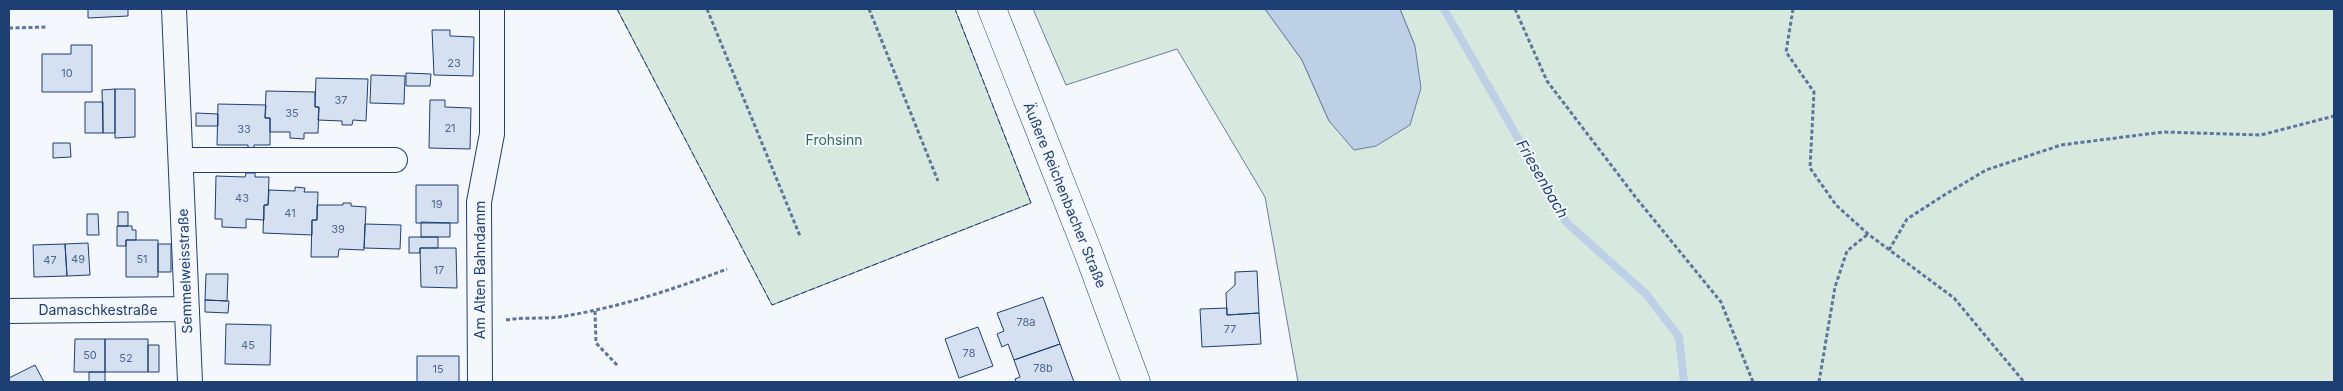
<svg xmlns="http://www.w3.org/2000/svg" width="2343" height="391" font-family="Inter,sans-serif">
<style>
.green{fill:#d7e8df;stroke:#687fa3}
.water{fill:#bed0e5;stroke:#687fa3}
.lines{fill:none;stroke-linecap:round;stroke-linejoin:round}
.stream{stroke:#bed0e5;stroke-width:8}
.building{fill:#d5e0f0;stroke:#1d3f73}
.street-casing{stroke:#1d3f73;stroke-width:26}
.primary-casing{stroke:#1d3f73;stroke-width:29}
.path{stroke:#5e769c;stroke-width:3;stroke-dasharray:4 2.5;stroke-linecap:butt}
.street{stroke:#f4f7fb;stroke-width:24}
.primary{stroke:#f4f7fb;stroke-width:28}
.fence{stroke:#1d3f73;stroke-width:1;stroke-dasharray:6 2.5;stroke-linecap:butt}
.labels{text-anchor:middle;stroke-width:4;stroke-linejoin:round;paint-order:stroke}
.number-label{font-size:11px;fill:#4b6792}
.park-label{font-size:14px;fill:#2c6c60;stroke:#f4f7fb}
.street-label{font-size:14px;fill:#1d3f73;stroke:#f4f7fb}
.water-label{font-size:15px;font-style:italic;fill:#1d3f73;stroke:#f4f7fb}
</style>
<rect width="100%" height="100%" fill="#f4f7fb"/>
<!-- green -->
<path class="green" d="M 617,9 L 955,9 L 1031,203 L 772,305 Z
M 1033,9 L 1265,9 L 1302,60 L 1329,121 L 1415,46 L 1400,9 L 2334,9 L 2334,382 L 1298,382 L 1265,197 L 1177,49 L 1066,85 Z"/>
<!-- water -->
<path class="water" d="M 1265,9 L 1400,9 L 1415,46 L 1421,88 L 1410,125 L 1376,146 L 1354,150 L 1329,121 L 1302,60 Z"/>
<g class="lines">
<!-- stream -->
<path class="stream" d="M 1444,9 L 1566,222 L 1646,294 L 1679,337 L 1684,382"/>
</g>
<!-- building -->
<path class="building" d="M 88,9 L 128,9 L 128,16 L 88,18 Z
M 432,30 L 450,30 L 450,36 L 474,37 L 473,76 L 434,75 Z
M 71,45 L 92,45 L 92,92 L 42,92 L 42,54 L 71,54 Z
M 406,73 L 431,74 L 430,86 L 406,86 Z
M 371,75 L 405,76 L 404,104 L 370,103 Z
M 316,78 L 368,79 L 366,121 L 353,120 L 352,125 L 342,125 L 342,121 L 318,120 L 319,107 L 315,107 Z
M 115,89 L 115,133 L 103,133 L 102,90 Z
M 115,89 L 135,89 L 135,137 L 115,138 Z
M 266,91 L 315,92 L 315,107 L 319,107 L 318,133 L 304,133 L 304,139 L 290,138 L 290,132 L 270,132 L 270,118 L 265,118 Z
M 430,100 L 445,100 L 445,107 L 471,108 L 470,149 L 429,148 Z
M 85,102 L 103,102 L 103,133 L 85,133 Z
M 218,104 L 266,105 L 265,118 L 270,118 L 270,145 L 254,145 L 254,149 L 248,149 L 248,145 L 217,145 Z
M 196,113 L 218,114 L 218,126 L 196,126 Z
M 53,143 L 70,143 L 71,157 L 53,158 Z
M 246,173 L 255,173 L 255,177 L 269,177 L 268,205 L 264,205 L 264,220 L 246,219 L 246,228 L 222,227 L 222,219 L 215,219 L 216,176 L 245,177 Z
M 416,185 L 458,185 L 458,223 L 416,223 Z
M 295,187 L 305,188 L 304,192 L 318,192 L 317,220 L 312,220 L 312,235 L 263,233 L 264,205 L 268,205 L 269,190 L 295,191 Z
M 343,203 L 351,203 L 351,206 L 366,207 L 364,250 L 339,249 L 338,257 L 311,257 L 312,220 L 317,220 L 317,205 L 343,205 Z
M 118,212 L 128,212 L 128,226 L 118,226 Z
M 87,214 L 98,214 L 99,235 L 87,235 Z
M 421,222 L 450,223 L 450,237 L 421,237 Z
M 365,224 L 401,225 L 400,249 L 364,248 Z
M 117,226 L 132,226 L 132,230 L 136,230 L 136,240 L 126,240 L 126,246 L 117,246 Z
M 409,237 L 438,237 L 438,248 L 420,248 L 420,253 L 409,253 Z
M 126,240 L 158,240 L 158,277 L 126,277 Z
M 88,243 L 90,275 L 67,276 L 65,244 Z
M 65,244 L 67,276 L 34,277 L 33,245 Z
M 158,244 L 171,244 L 171,272 L 158,272 Z
M 420,248 L 456,248 L 457,288 L 421,287 Z
M 1257,271 L 1259,313 L 1227,315 L 1226,293 L 1235,285 L 1235,272 Z
M 206,274 L 228,274 L 227,301 L 205,300 Z
M 1043,297 L 1060,344 L 1014,360 L 1008,344 L 1002,347 L 997,334 L 1004,331 L 997,313 Z
M 205,300 L 229,301 L 228,313 L 205,312 Z
M 1227,308 L 1227,315 L 1259,313 L 1261,344 L 1202,347 L 1200,309 Z
M 226,324 L 271,325 L 270,365 L 225,364 Z
M 978,327 L 993,366 L 959,378 L 945,339 Z
M 75,339 L 105,339 L 105,372 L 74,372 Z
M 105,339 L 148,339 L 148,372 L 105,372 Z
M 1060,344 L 1074,382 L 1016,382 L 1015,379 L 1020,377 L 1014,360 Z
M 148,345 L 159,345 L 159,372 L 148,372 Z
M 417,356 L 459,356 L 459,382 L 417,382 Z
M 35,365 L 44,382 L 9,382 L 9,378 Z
M 89,372 L 105,372 L 105,382 L 89,382 Z"/>
<g class="lines">
<!-- street casing -->
<g class="street-casing">
<path id="street" d="M 174,9 L 190,382
M 181,160 L 395,160
M 9,311 L 187,309
M 480,382 L 479,202 L 492,134 L 492,9"/>
</g>
<!-- primary casing -->
<g class="primary-casing">
<path id="primary" d="M 992,9 L 1088,252 L 1136,382"/>
</g>
<!-- path -->
<path class="path" d="M 707,9 L 800,236
M 869,9 L 938,181
M 1515,9 L 1547,81 L 1637,199 L 1721,302 L 1753,382
M 1793,9 L 1786,52 L 1814,92 L 1810,168 L 1836,205 L 1868,234 L 1954,298 L 2024,382
M 9,28 L 48,27
M 1889,250 L 1907,219 L 1946,194 L 1986,170 L 2061,145 L 2163,132 L 2261,135 L 2334,116
M 595,311 L 596,343 L 618,366
M 506,320 C 523,317 541,319 559,317 C 617,308 672,290 727,269
M 1819,382 L 1835,287 L 1847,251 L 1868,234"/>
<!-- street -->
<use href="#street" class="street"/>
<!-- primary -->
<use href="#primary" class="primary"/>
<!-- fence -->
<path class="fence" d="M 617,9 L 772,305 L 1031,203 L 955,9"/>
</g>
<g class="labels">
<!-- number labels -->
<g class="number-label">
<text x="454" y="67">23</text>
<text x="67" y="77">10</text>
<text x="341" y="104">37</text>
<text x="292" y="117">35</text>
<text x="450" y="132">21</text>
<text x="244" y="133">33</text>
<text x="242" y="202">43</text>
<text x="437" y="208">19</text>
<text x="290" y="217">41</text>
<text x="338" y="233">39</text>
<text x="78" y="263">49</text>
<text x="142" y="263">51</text>
<text x="50" y="264">47</text>
<text x="439" y="274">17</text>
<text x="1026" y="326">78a</text>
<text x="1230" y="333">77</text>
<text x="248" y="349">45</text>
<text x="969" y="357">78</text>
<text x="90" y="359">50</text>
<text x="126" y="362">52</text>
<text x="1043" y="372">78b</text>
<text x="438" y="373">15</text>
</g>
<!-- park labels -->
<g class="park-label">
<text x="834" y="145">Frohsinn</text>
</g>
<!-- street labels -->
<g class="street-label">
<text transform="translate(1065 195) rotate(68)" y="5">Äußere Reichenbacher Straße</text>
<text transform="translate(480 270) rotate(-90)" y="5">Am Alten Bahndamm</text>
<text transform="translate(185 271) rotate(-92)" y="5">Semmelweisstraße</text>
<text x="98" y="315">Damaschkestraße</text>
</g>
<!-- water labels -->
<g class="water-label">
<text transform="translate(1542 179) rotate(60)" y="5">Friesenbach</text>
</g>
</g>
<!-- border -->
<rect width="2343" height="391" fill="none" stroke="#1d3f73" stroke-width="20"/>
</svg>
